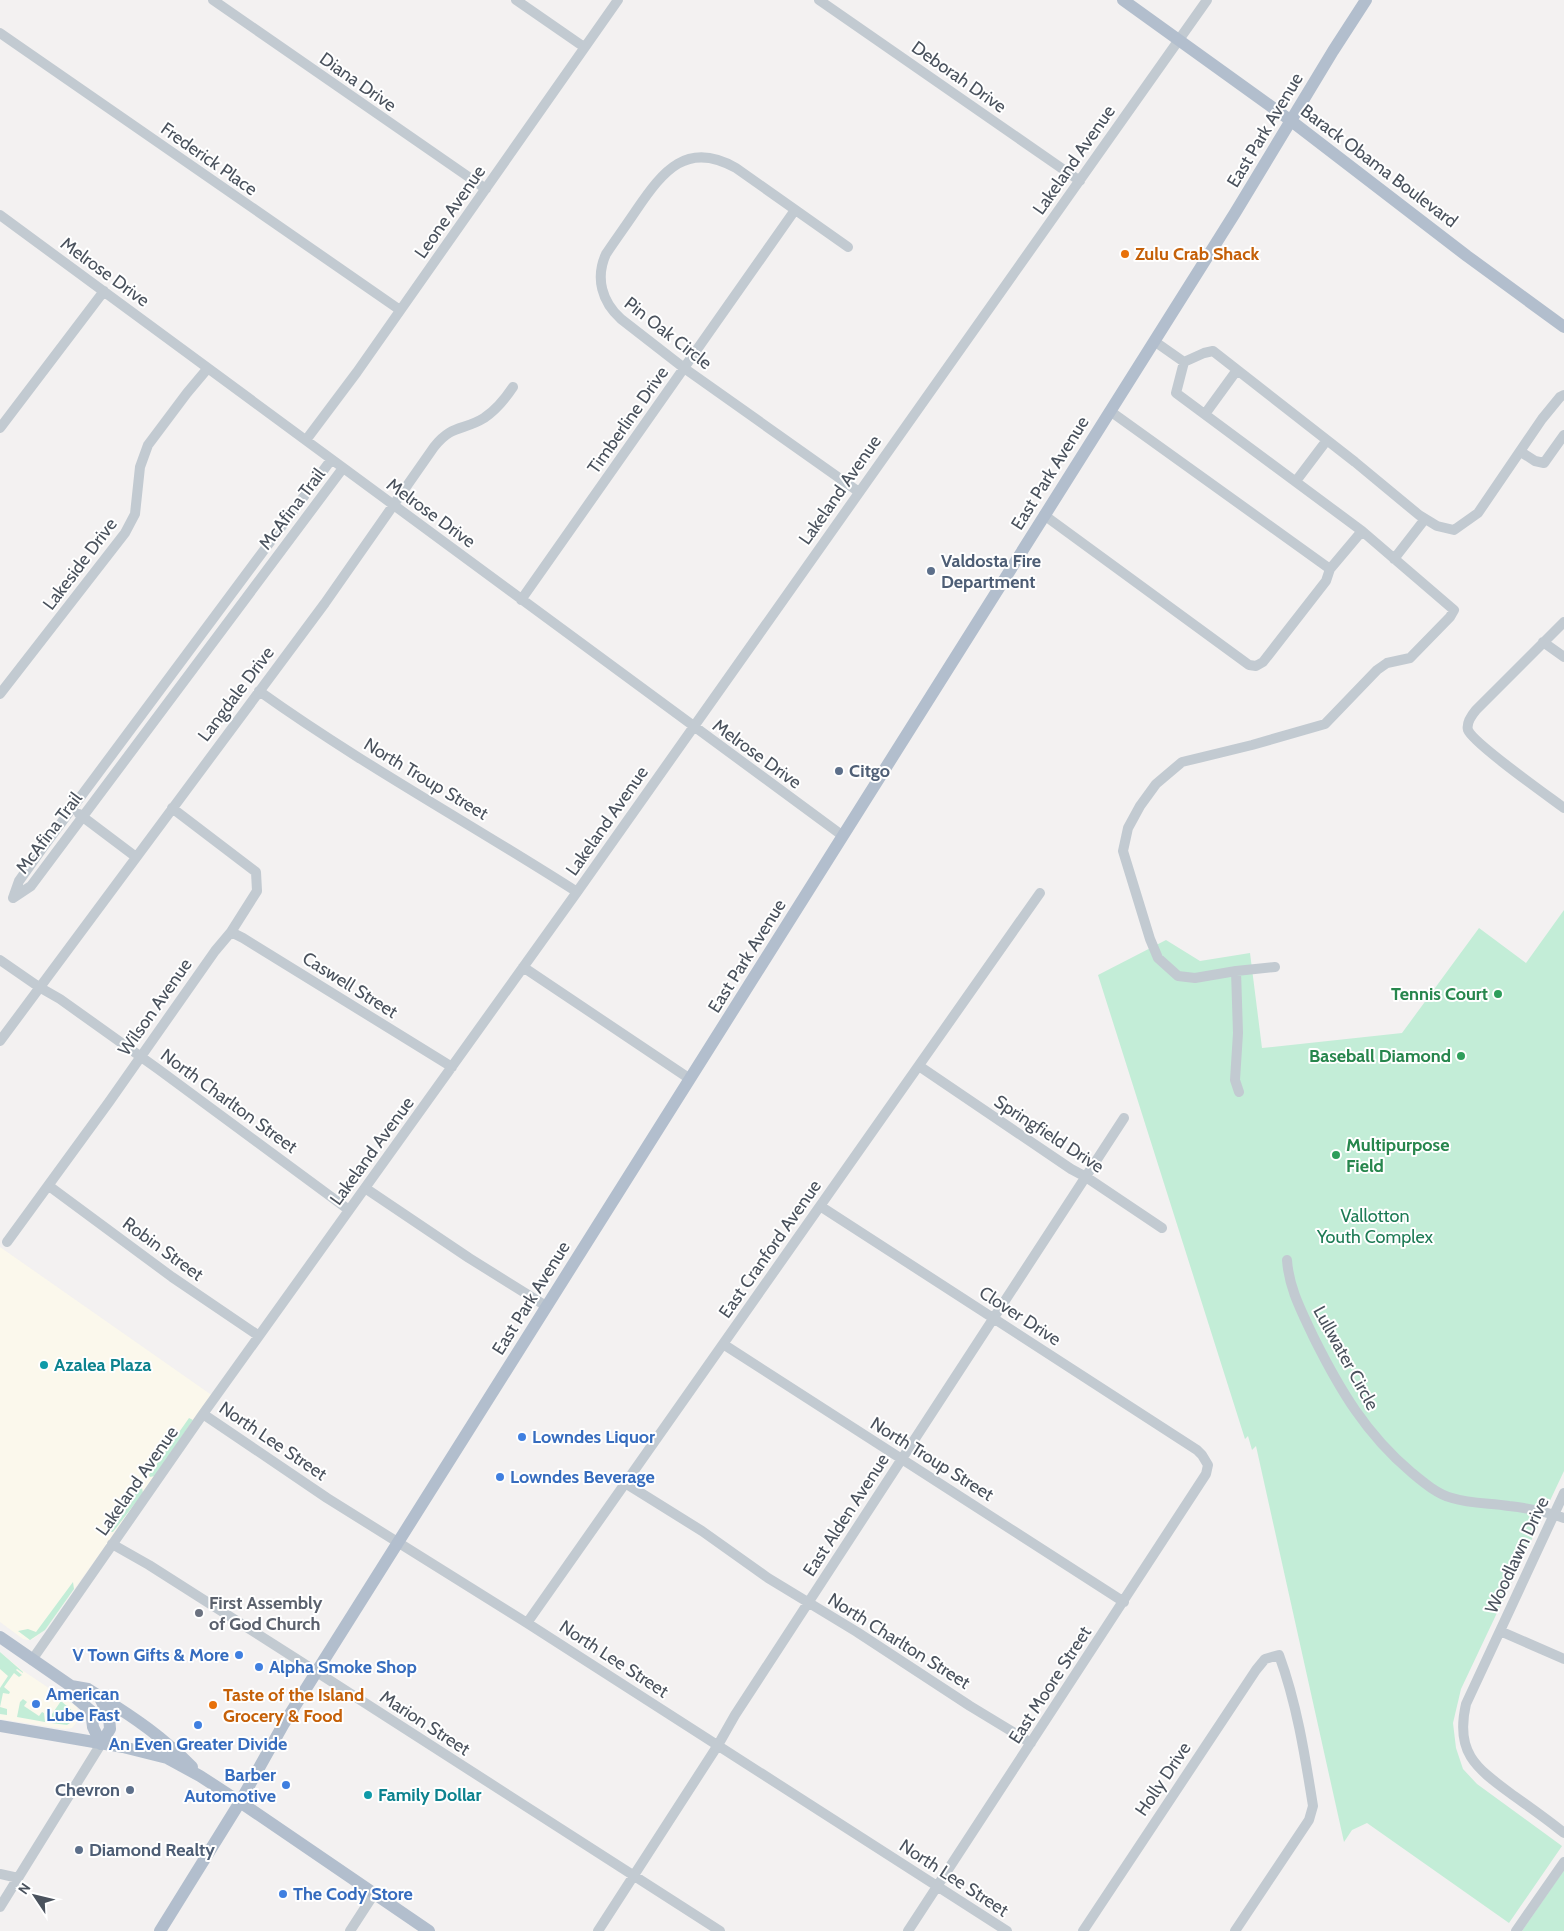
<svg xmlns="http://www.w3.org/2000/svg" width="1564" height="1931" font-family="Cabin,sans-serif">
<style>
.commercial{fill:#fbf8ec}
.green{fill:#c3edd7}
.lines{fill:none;stroke-linecap:round;stroke-linejoin:round}
.minor{stroke:#c2cad1;stroke-width:10}
.major{stroke:#b2becd;stroke-width:12}
.food-dot{fill:#e8710a;stroke:#fff;stroke-width:2}
.service-dot{fill:#5c6f8a;stroke:#fff;stroke-width:2}
.leisure-dot{fill:#2e9e5b;stroke:#fff;stroke-width:2}
.culture-dot{fill:#0f9aa8;stroke:#fff;stroke-width:2}
.shop-dot{fill:#3f7fe0;stroke:#fff;stroke-width:2}
.worship-dot{fill:#6b7280;stroke:#fff;stroke-width:2}
.labels{text-anchor:middle;stroke-width:4;stroke-linejoin:round;paint-order:stroke}
.street-label{font-size:18px;fill:#4a525d;stroke:#fff}
.food-label{font-size:18px;font-weight:bold;fill:#c56008;stroke:#fff;text-anchor:start}
.service-label{font-size:18px;font-weight:bold;fill:#4e5e75;stroke:#fff;text-anchor:start}
.leisure-label{font-size:18px;font-weight:bold;fill:#27864d;stroke:#fff;text-anchor:end}
.park-label{font-size:18px;fill:#1d7b55;stroke:#fff}
.culture-label{font-size:18px;font-weight:bold;fill:#0d838f;stroke:#fff;text-anchor:start}
.shop-label{font-size:18px;font-weight:bold;fill:#366cbe;stroke:#fff;text-anchor:start}
.worship-label{font-size:18px;font-weight:bold;fill:#5b616d;stroke:#fff;text-anchor:start}
</style>
<rect width="100%" height="100%" fill="#f3f1f1"/>
<!-- commercial -->
<path class="commercial" d="M 0,1247 L 213,1396 L 45,1630 L 33,1639 L 28,1640 L 23,1639 L 0,1622 Z
M 0,1652 L 22,1670 L 77,1707 L 79,1715 L 76,1723 L 72,1728 L 64,1729 L 0,1719 Z"/>
<!-- green -->
<path class="green" d="M 1564,910 L 1564,1471 L 1461,1689 L 1453,1723 L 1456,1748 L 1463,1769 L 1477,1784 L 1562,1846 L 1509,1923 L 1367,1823 L 1352,1830 L 1344,1842 L 1256,1446 L 1252,1450 L 1248,1436 L 1245,1439 L 1098,975 L 1166,940 L 1200,961 L 1250,953 L 1262,1048 L 1402,1033 L 1479,928 L 1526,963 Z
M 189,1418 L 193,1420 L 155,1476 L 150,1477 L 149,1475 Z
M 140,1487 L 142,1488 L 143,1493 L 113,1532 L 110,1532 L 109,1529 Z
M 73,1582 L 74,1589 L 45,1630 L 30,1640 L 18,1631 L 28,1629 L 36,1632 Z
M 0,1652 L 23,1672 L 23,1673 L 17,1669 L 16,1670 L 22,1675 L 19,1677 L 14,1673 L 4,1687 L 10,1692 L 9,1694 L 3,1693 L 0,1707 L 7,1709 L 7,1715 L 0,1714 L 0,1688 L 8,1676 L 0,1669 Z
M 23,1699 L 27,1702 L 24,1706 L 39,1716 L 42,1712 L 44,1713 L 45,1722 L 17,1717 L 20,1702 Z
M 61,1701 L 75,1713 L 73,1721 L 67,1725 L 51,1723 L 52,1714 Z
M 1564,1870 L 1564,1931 L 1522,1931 Z"/>
<g class="lines">
<!-- minor -->
<path class="minor" d="M 213,0 L 486,189
M 516,0 L 584,47
M 819,0 L 1080,181
M 0,33 L 400,310
M 0,215 L 843,836
M 848,247 L 736,168 C 687,140 663,171 637,209 C 627,224 616,239 606,254 C 595,278 602,302 621,319 L 684,368 L 859,492
M 1154,341 L 1184,362 L 1204,353 L 1213,351 L 1355,462 L 1419,515 L 1437,526 L 1454,530 L 1478,513 L 1542,419 L 1560,397 L 1564,395
M 1184,362 L 1176,393 L 1362,531
M 1110,411 L 1330,569 L 1362,531 L 1454,610 L 1450,617 L 1410,658 L 1387,663 L 1377,670 L 1325,724 L 1252,745 L 1182,762 L 1156,784 L 1140,806 L 1128,828 L 1123,851 L 1150,939 L 1158,958 L 1178,976 L 1195,978 L 1236,971
M 1205,414 L 1237,370
M 0,428 L 104,291
M 306,440 L 357,372 L 618,0
M 1521,452 L 1535,461 L 1544,463 L 1564,435
M 1296,481 L 1327,440
M 1044,515 L 1249,665 L 1256,666 L 1263,662 L 1326,581 L 1330,569
M 1394,559 L 1425,519
M 521,600 L 795,210
M 1564,622 L 1476,710 C 1471,716 1466,723 1468,730 C 1473,743 1548,796 1564,808
M 1543,642 L 1564,657
M 259,691 C 361,764 471,824 577,892
M 0,694 L 125,533 L 135,514 L 140,467 L 148,445 L 187,393 L 208,368
M 79,814 L 136,857
M 13,898 L 31,886 L 343,468
M 13,898 L 19,881 L 41,850 L 331,460
M 231,932 L 243,938 L 452,1067
M 0,960 L 39,987 L 60,999 L 158,1069 L 349,1210
M 523,967 L 690,1079
M 0,1041 L 325,603 L 434,447 C 452,424 463,431 484,418 C 496,410 505,399 513,387
M 919,1066 L 1071,1169 L 1086,1177 L 1162,1228
M 1239,1092 L 1235,1080 L 1238,1033 L 1236,971 L 1275,967
M 49,1186 L 172,1277 L 259,1336
M 365,1188 L 469,1258 L 546,1306
M 820,1206 L 1197,1450 L 1202,1455 L 1208,1465 L 1206,1474 L 908,1931
M 7,1242 L 109,1102 L 215,951 L 231,932 L 257,891 L 256,872 L 172,808
M 1287,1260 C 1289,1289 1302,1312 1314,1338 C 1340,1390 1366,1434 1411,1472 C 1423,1482 1437,1494 1452,1498 C 1471,1504 1490,1503 1509,1506 C 1527,1508 1547,1512 1564,1518
M 723,1344 L 1124,1602
M 203,1414 L 327,1498 L 527,1623 L 1007,1931
M 625,1483 L 702,1531 L 768,1578 L 857,1632 L 970,1706 L 1031,1743
M 1564,1493 L 1466,1704 C 1455,1752 1475,1767 1510,1793 C 1528,1806 1547,1819 1564,1833
M 112,1544 L 149,1565 L 295,1658 L 720,1931
M 527,1623 L 1040,893
M 1500,1631 L 1564,1659
M 32,1660 L 203,1414 L 577,892 L 1207,0
M 0,1874 L 18,1878
M 0,1907 L 101,1744
M 350,1931 L 374,1894
M 598,1931 L 718,1745 L 735,1715 L 1124,1118
M 1083,1931 L 1256,1670 L 1265,1659 L 1279,1655 C 1297,1704 1305,1756 1313,1806 L 1309,1820 L 1235,1931
M 1516,1931 L 1564,1862"/>
<!-- major -->
<path class="major" d="M 1123,0 L 1290,120 L 1467,256 L 1564,327
M 0,1637 L 71,1686 L 88,1689 L 99,1696 L 109,1716 L 110,1729 L 101,1744
M 71,1686 L 77,1699 L 91,1711 L 93,1727 L 101,1744
M 101,1697 C 135,1718 164,1738 192,1767
M 0,1726 L 123,1747 L 167,1758 L 200,1776 L 240,1802 L 429,1931
M 160,1931 L 240,1802 L 283,1725 L 1235,213 L 1333,51 L 1366,0"/>
</g>
<!-- markers -->
<g class="food-dot">
<circle cx="1125" cy="254" r="5"/>
<circle cx="213" cy="1705" r="5"/>
</g>
<g class="service-dot">
<circle cx="931" cy="571" r="5"/>
<circle cx="839" cy="771" r="5"/>
<circle cx="130" cy="1790" r="5"/>
<circle cx="79" cy="1850" r="5"/>
</g>
<g class="leisure-dot">
<circle cx="1498" cy="994" r="5"/>
<circle cx="1461" cy="1056" r="5"/>
<circle cx="1336" cy="1155" r="5"/>
</g>
<g class="culture-dot">
<circle cx="44" cy="1365" r="5"/>
<circle cx="368" cy="1795" r="5"/>
</g>
<g class="shop-dot">
<circle cx="522" cy="1437" r="5"/>
<circle cx="500" cy="1477" r="5"/>
<circle cx="239" cy="1655" r="5"/>
<circle cx="259" cy="1667" r="5"/>
<circle cx="36" cy="1704" r="5"/>
<circle cx="198" cy="1725" r="5"/>
<circle cx="286" cy="1785" r="5"/>
<circle cx="283" cy="1894" r="5"/>
</g>
<circle class="worship-dot" cx="199" cy="1613" r="5"/>
<g class="labels">
<!-- street labels -->
<g class="street-label">
<text transform="translate(959 77) rotate(35)" y="6">Deborah Drive</text>
<text transform="translate(358 82) rotate(35)" y="6">Diana Drive</text>
<text transform="translate(1265 130) rotate(-59)" y="6">East Park Avenue</text>
<text transform="translate(209 159) rotate(35)" y="6">Frederick Place</text>
<text transform="translate(1074 160) rotate(-55)" y="6">Lakeland Avenue</text>
<text transform="translate(1379 166) rotate(37)" y="6">Barack Obama Boulevard</text>
<text transform="translate(450 212) rotate(-55)" y="6">Leone Avenue</text>
<text transform="translate(105 272) rotate(36)" y="6">Melrose Drive</text>
<text transform="translate(668 333) rotate(38)" y="6">Pin Oak Circle</text>
<text transform="translate(628 420) rotate(-55)" y="6">Timberline Drive</text>
<text transform="translate(1050 473) rotate(-58)" y="6">East Park Avenue</text>
<text transform="translate(840 490) rotate(-55)" y="6">Lakeland Avenue</text>
<text transform="translate(292 509) rotate(-53)" y="6">McAfina Trail</text>
<text transform="translate(431 513) rotate(36)" y="6">Melrose Drive</text>
<text transform="translate(80 564) rotate(-53)" y="6">Lakeside Drive</text>
<text transform="translate(236 694) rotate(-53)" y="6">Langdale Drive</text>
<text transform="translate(757 754) rotate(36)" y="6">Melrose Drive</text>
<text transform="translate(426 779) rotate(31)" y="6">North Troup Street</text>
<text transform="translate(607 821) rotate(-55)" y="6">Lakeland Avenue</text>
<text transform="translate(49 833) rotate(-53)" y="6">McAfina Trail</text>
<text transform="translate(747 956) rotate(-58)" y="6">East Park Avenue</text>
<text transform="translate(350 985) rotate(32)" y="6">Caswell Street</text>
<text transform="translate(155 1007) rotate(-55)" y="6">Wilson Avenue</text>
<text transform="translate(229 1101) rotate(36)" y="6">North Charlton Street</text>
<text transform="translate(1049 1134) rotate(33)" y="6">Springfield Drive</text>
<text transform="translate(372 1151) rotate(-54)" y="6">Lakeland Avenue</text>
<text transform="translate(163 1249) rotate(36)" y="6">Robin Street</text>
<text transform="translate(770 1249) rotate(-55)" y="6">East Cranford Avenue</text>
<text transform="translate(531 1298) rotate(-58)" y="6">East Park Avenue</text>
<text transform="translate(1020 1316) rotate(33)" y="6">Clover Drive</text>
<text transform="translate(1346 1358) rotate(61)" y="6">Lullwater Circle</text>
<text transform="translate(273 1441) rotate(34)" y="6">North Lee Street</text>
<text transform="translate(932 1459) rotate(32)" y="6">North Troup Street</text>
<text transform="translate(137 1481) rotate(-55)" y="6">Lakeland Avenue</text>
<text transform="translate(846 1515) rotate(-57)" y="6">East Alden Avenue</text>
<text transform="translate(1517 1555) rotate(-65)" y="6">Woodlawn Drive</text>
<text transform="translate(899 1641) rotate(32)" y="6">North Charlton Street</text>
<text transform="translate(614 1659) rotate(33)" y="6">North Lee Street</text>
<text transform="translate(1050 1685) rotate(-57)" y="6">East Moore Street</text>
<text transform="translate(425 1723) rotate(33)" y="6">Marion Street</text>
<text transform="translate(1163 1779) rotate(-56)" y="6">Holly Drive</text>
<text transform="translate(954 1878) rotate(33)" y="6">North Lee Street</text>
</g>
<!-- food labels -->
<g class="food-label">
<text x="1135" y="260">Zulu Crab Shack</text>
<text x="223" y="1701">Taste of the Island<tspan x="223" dy="21">Grocery &amp; Food</tspan></text>
</g>
<!-- service labels -->
<g class="service-label">
<text x="941" y="567">Valdosta Fire<tspan x="941" dy="21">Department</tspan></text>
<text x="849" y="777">Citgo</text>
<text x="120" y="1796" text-anchor="end">Chevron</text>
<text x="89" y="1856">Diamond Realty</text>
</g>
<!-- leisure labels -->
<g class="leisure-label">
<text x="1488" y="1000">Tennis Court</text>
<text x="1451" y="1062">Baseball Diamond</text>
<text x="1346" y="1151" text-anchor="start">Multipurpose<tspan x="1346" dy="21">Field</tspan></text>
</g>
<!-- park labels -->
<g class="park-label">
<text x="1375" y="1222">Vallotton<tspan x="1375" dy="21">Youth Complex</tspan></text>
</g>
<!-- culture labels -->
<g class="culture-label">
<text x="54" y="1371">Azalea Plaza</text>
<text x="378" y="1801">Family Dollar</text>
</g>
<!-- shop labels -->
<g class="shop-label">
<text x="532" y="1443">Lowndes Liquor</text>
<text x="510" y="1483">Lowndes Beverage</text>
<text x="229" y="1661" text-anchor="end">V Town Gifts &amp; More</text>
<text x="269" y="1673">Alpha Smoke Shop</text>
<text x="46" y="1700">American<tspan x="46" dy="21">Lube Fast</tspan></text>
<text x="198" y="1750" text-anchor="middle">An Even Greater Divide</text>
<text x="276" y="1781" text-anchor="end">Barber<tspan x="276" dy="21">Automotive</tspan></text>
<text x="293" y="1900">The Cody Store</text>
</g>
<!-- worship labels -->
<g class="worship-label">
<text x="209" y="1609">First Assembly<tspan x="209" dy="21">of God Church</tspan></text>
</g>
</g>
<!-- north arrow -->
<g transform="translate(35 1896) rotate(305)" stroke="#ffffff" stroke-width="4" paint-order="stroke">
<path d="M0-4L9 19L0 12L-9 19Z" fill="#4a525d"/>
<text y="-8" font-size="14" font-weight="bold" text-anchor="middle" fill="#4a525d">N</text>
</g>
</svg>
